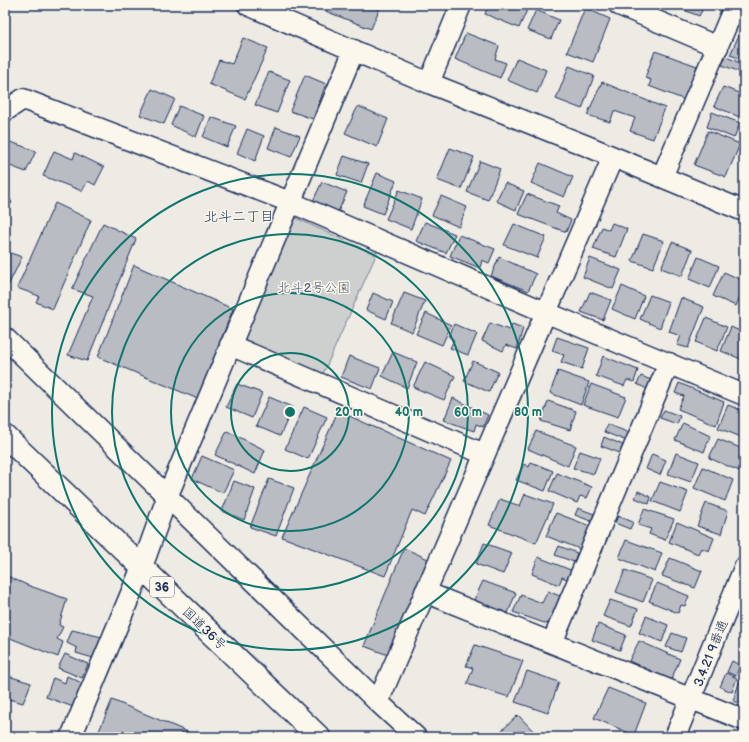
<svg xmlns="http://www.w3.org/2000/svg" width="749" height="742" font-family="'Balsamiq Sans','Klee One',sans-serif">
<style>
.green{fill:#cecfcf;stroke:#747f96}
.building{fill:#b9bcc3;stroke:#1b2f5e}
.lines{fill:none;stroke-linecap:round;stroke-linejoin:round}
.minor-casing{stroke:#1b2f5e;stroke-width:23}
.highway-casing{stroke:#1b2f5e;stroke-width:25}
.minor{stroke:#fbf7ec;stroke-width:20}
.highway{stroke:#fbf7ec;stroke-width:22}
.ring{fill:none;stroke:#0f766e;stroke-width:2}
.labels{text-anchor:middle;stroke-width:3;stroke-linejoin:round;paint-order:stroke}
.shield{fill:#fbf7ec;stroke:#5e6b89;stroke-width:1}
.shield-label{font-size:12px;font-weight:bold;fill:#1b2f5e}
.park-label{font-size:13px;fill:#48577a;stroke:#fbf7ec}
.street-label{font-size:13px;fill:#1b2f5e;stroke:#fbf7ec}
.neighbourhood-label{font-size:14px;fill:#1b2f5e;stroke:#fbf7ec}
.centre{fill:#0f766e;stroke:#fbf7ec;stroke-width:2}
.ring-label{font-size:12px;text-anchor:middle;font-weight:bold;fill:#0f766e;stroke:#fbf7ec;stroke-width:3;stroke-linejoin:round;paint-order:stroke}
</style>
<rect width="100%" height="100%" fill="#eeebe4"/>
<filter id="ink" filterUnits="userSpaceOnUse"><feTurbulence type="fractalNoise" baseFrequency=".025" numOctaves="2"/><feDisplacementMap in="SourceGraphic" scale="8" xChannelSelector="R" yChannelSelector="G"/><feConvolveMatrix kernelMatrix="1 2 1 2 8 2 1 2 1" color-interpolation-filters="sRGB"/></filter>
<g filter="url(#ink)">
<!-- green -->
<path class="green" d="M 296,218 L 376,255 L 323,374 L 242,341 Z"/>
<!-- building -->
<path class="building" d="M 310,5 L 381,5 L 371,29 Z
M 488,5 L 516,5 L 527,10 L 519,28 L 485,14 Z
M 671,5 L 705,5 L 699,16 Z
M 585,8 L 610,19 L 593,62 L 567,52 Z
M 536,10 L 559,20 L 551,39 L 527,30 Z
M 466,33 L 499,46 L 495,59 L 506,63 L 500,78 L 455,59 Z
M 739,35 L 744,37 L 744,60 L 730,55 Z
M 243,38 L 268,48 L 245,99 L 209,84 L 219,60 L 232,64 Z
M 655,51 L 697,66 L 685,100 L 649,86 L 651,80 L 645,78 Z
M 726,57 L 743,64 L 740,72 L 722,65 Z
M 517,58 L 546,70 L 537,93 L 507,80 Z
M 569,66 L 594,76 L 582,109 L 556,99 Z
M 269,72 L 290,80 L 277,113 L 255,105 Z
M 305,75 L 326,84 L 313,119 L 290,111 Z
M 602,82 L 665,108 L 653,139 L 630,131 L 635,118 L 614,111 L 610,122 L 587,115 Z
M 723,87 L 744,95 L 744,119 L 714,106 Z
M 152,89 L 175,99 L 164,124 L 140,115 Z
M 179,106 L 204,116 L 196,137 L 171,125 Z
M 358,106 L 388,119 L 377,147 L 345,133 Z
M 712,112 L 740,123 L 734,138 L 707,127 Z
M 211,117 L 236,126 L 227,147 L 203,137 Z
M 276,127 L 300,136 L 291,157 L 268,148 Z
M 247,129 L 264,136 L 255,161 L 237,153 Z
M 708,131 L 740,144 L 726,177 L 694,165 Z
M 5,140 L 36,151 L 26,172 L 5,164 Z
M 450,148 L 474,157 L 461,189 L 437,180 Z
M 54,151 L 73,159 L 75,153 L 104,167 L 95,185 L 88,181 L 82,191 L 43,176 Z
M 344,156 L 368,164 L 361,183 L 337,175 Z
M 480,161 L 500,169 L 488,200 L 467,192 Z
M 540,163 L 573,177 L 564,197 L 531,183 Z
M 377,173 L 396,181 L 383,214 L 363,206 Z
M 322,182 L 347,192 L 338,212 L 313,201 Z
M 505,183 L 524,191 L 516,210 L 496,201 Z
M 5,190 L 12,203 L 5,207 Z
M 399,190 L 422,199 L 411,229 L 386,219 Z
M 527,194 L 559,206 L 556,213 L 571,220 L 566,232 L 518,214 Z
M 441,196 L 467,207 L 459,227 L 432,215 Z
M 55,203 L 91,220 L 53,309 L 36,302 L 39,296 L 17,288 Z
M 425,222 L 455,234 L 446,253 L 416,241 Z
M 103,223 L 136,239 L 87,361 L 68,355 L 93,296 L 72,289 Z
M 612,223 L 627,229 L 616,257 L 593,249 L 602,227 L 609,230 Z
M 514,224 L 546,237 L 537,258 L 504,245 Z
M 643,234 L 664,241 L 653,268 L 632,261 Z
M 459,235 L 495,249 L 489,263 L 482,260 L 480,268 L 450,256 Z
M 672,242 L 692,250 L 682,276 L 661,268 Z
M 5,251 L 22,257 L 7,288 L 5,287 Z
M 499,257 L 536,274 L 528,291 L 491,276 Z
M 698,257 L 719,266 L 710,288 L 689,279 Z
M 590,258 L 621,270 L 613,289 L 583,277 Z
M 134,265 L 233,309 L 198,399 L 98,357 Z
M 724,272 L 744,281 L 744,286 L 736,306 L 713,296 Z
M 622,286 L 644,296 L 635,319 L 612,309 Z
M 590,292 L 611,300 L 603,320 L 581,312 Z
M 373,293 L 393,302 L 386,319 L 366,310 Z
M 404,293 L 425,301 L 412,332 L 391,323 Z
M 650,295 L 669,302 L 660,328 L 640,319 Z
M 681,298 L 704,307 L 688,348 L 677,345 L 681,336 L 669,332 Z
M 426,313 L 451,325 L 442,345 L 416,334 Z
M 706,318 L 727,327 L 717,351 L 696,342 Z
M 490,323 L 509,330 L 512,324 L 523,328 L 517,349 L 506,345 L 503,351 L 482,341 Z
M 454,324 L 477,334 L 468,355 L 450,348 L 454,340 L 449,337 Z
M 731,327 L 744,333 L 744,352 L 741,359 L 721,351 Z
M 557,337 L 589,348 L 582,369 L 561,362 L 564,355 L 552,351 Z
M 393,352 L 417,362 L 407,388 L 382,376 Z
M 349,356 L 380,368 L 372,389 L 341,377 Z
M 603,356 L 638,370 L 634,382 L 627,380 L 624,386 L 596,376 Z
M 473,361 L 498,372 L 489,392 L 464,381 Z
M 425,362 L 455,376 L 444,400 L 413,387 Z
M 558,371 L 589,382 L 581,405 L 550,393 Z
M 641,376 L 651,380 L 647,389 L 637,384 Z
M 679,383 L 724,402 L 716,425 L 678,409 L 684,396 L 675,393 Z
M 237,384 L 262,393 L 252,418 L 226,407 Z
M 591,384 L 626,397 L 618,417 L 583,405 Z
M 269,397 L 293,407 L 280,436 L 256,426 Z
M 453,398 L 488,415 L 483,427 L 476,424 L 474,431 L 444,420 Z
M 548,401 L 576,411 L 570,430 L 541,421 Z
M 728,405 L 744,411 L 744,438 L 718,428 Z
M 304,407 L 327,417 L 308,459 L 285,449 Z
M 664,410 L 680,416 L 677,424 L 660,418 Z
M 338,411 L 451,461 L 425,516 L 412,510 L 385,576 L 282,537 Z
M 683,423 L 710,436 L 704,452 L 675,440 Z
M 607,424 L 630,433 L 627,441 L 604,432 Z
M 227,431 L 265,450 L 255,474 L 215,455 Z
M 536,431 L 576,446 L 568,466 L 528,449 Z
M 604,437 L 623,445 L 620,453 L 601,446 Z
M 718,439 L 743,449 L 740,457 L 744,459 L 744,473 L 709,458 Z
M 580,451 L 600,458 L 594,474 L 573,468 Z
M 676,453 L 699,462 L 691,482 L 668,474 Z
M 652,454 L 666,460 L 660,475 L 646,469 Z
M 202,456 L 234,470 L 223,493 L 192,479 Z
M 531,462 L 553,471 L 545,491 L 516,480 L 524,464 L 529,467 Z
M 703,467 L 733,480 L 725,501 L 694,488 Z
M 557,473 L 592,487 L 587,498 L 580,496 L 577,503 L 549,491 Z
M 269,479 L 294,488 L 276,536 L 250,527 Z
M 234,481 L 255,489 L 244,520 L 222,511 Z
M 660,482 L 688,492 L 680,512 L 652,501 Z
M 638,491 L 651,497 L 649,504 L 635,498 Z
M 525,494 L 553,504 L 536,543 L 489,525 L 500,499 L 520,506 Z
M 706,503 L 728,511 L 721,534 L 697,526 Z
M 578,508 L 594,514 L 591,521 L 575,515 Z
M 644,509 L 674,519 L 665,540 L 649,534 L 651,529 L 638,525 Z
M 556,513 L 590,526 L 580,549 L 546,536 Z
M 618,516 L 633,522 L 630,529 L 615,523 Z
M 677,522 L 714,538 L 709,551 L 701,548 L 698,554 L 669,542 Z
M 626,540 L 662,553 L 655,572 L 619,558 Z
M 484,543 L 512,553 L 503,574 L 476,564 Z
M 559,546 L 577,553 L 574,562 L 555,555 Z
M 404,548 L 428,559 L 388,655 L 364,646 Z
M 538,557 L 573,571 L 569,580 L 562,577 L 559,585 L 532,574 Z
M 670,558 L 702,571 L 695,588 L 662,576 Z
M 625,570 L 652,580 L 643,602 L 616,592 Z
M 5,575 L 27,585 L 67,599 L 59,625 L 63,627 L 57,639 L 63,642 L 58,657 L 5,636 Z
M 483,581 L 516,593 L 508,613 L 474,600 Z
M 657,583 L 689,596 L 685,606 L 681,605 L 678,613 L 649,601 Z
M 548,591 L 562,597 L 547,624 L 513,612 L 521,595 L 542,603 Z
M 610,600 L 638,609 L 631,626 L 603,616 Z
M 646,616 L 668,625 L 662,642 L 639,633 Z
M 598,624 L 626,635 L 620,650 L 592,640 Z
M 72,630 L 102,637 L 93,658 L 76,653 L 77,648 L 67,643 Z
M 672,633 L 686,638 L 681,652 L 666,647 Z
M 639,641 L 680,659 L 671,680 L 629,661 Z
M 475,645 L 523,661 L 509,697 L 467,684 L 473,668 L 466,666 Z
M 65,654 L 88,664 L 82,678 L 58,668 Z
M 732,661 L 740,665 L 736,676 L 727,672 Z
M 527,671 L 559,682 L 548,713 L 515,702 Z
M 726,673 L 737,678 L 732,692 L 720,687 Z
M 5,675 L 31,683 L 23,703 L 5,698 Z
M 67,676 L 84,684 L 76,708 L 46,697 L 53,678 L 65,683 Z
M 741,677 L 744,678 L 744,704 L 733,701 Z
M 608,688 L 646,703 L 634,735 L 594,718 Z
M 112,700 L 188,732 L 187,737 L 114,737 L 99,731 Z
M 518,715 L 539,737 L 498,737 L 497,735 Z"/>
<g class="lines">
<!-- minor casing -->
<g class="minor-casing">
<path id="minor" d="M 248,5 L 429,83 L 587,146 L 744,211
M 619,5 L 718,47
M 429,83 L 461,5
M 5,111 L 23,99 L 290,202 L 545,312 L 744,395
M 662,177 L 735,5
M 5,338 L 378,702 L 416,737
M 230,345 L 484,454
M 425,592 L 744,720
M 552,643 L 669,363
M 378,702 L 613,157
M 71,737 L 142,567 L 168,495 L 354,50
M 675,737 L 744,568"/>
</g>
<!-- highway casing -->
<g class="highway-casing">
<path id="highway" d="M 5,436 L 319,737"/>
</g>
<!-- minor -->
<use href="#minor" class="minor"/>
<!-- highway -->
<use href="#highway" class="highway"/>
</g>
</g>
<!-- distance rings -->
<g class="ring">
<circle cx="290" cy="412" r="59"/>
<circle cx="290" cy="412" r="119"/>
<circle cx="290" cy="412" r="178"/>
<circle cx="290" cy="412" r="238"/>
</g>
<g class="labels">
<!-- shield labels -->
<rect class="shield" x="150" y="577" width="24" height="20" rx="3"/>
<g class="shield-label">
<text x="162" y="591">36</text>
</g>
<!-- park labels -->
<g class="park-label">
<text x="314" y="292">北斗2号公園</text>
</g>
<!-- street labels -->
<g class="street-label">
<text transform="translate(205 628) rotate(44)" y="5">国道36号</text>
<text transform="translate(710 653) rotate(-68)" y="5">3.4.21 9番通</text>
</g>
<!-- neighbourhood labels -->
<g class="neighbourhood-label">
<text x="239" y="221">北斗二丁目</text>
</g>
</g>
<circle cx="290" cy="412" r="6" class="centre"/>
<g class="ring-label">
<text x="349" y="416">20 m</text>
<text x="409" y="416">40 m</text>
<text x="468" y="416">60 m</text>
<text x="528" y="416">80 m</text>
</g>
<!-- margin -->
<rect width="749" height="742" fill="none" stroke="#fbf7ec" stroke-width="20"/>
<rect x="10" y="10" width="729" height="722" fill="none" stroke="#1b2f5e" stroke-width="1.5" filter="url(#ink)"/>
</svg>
